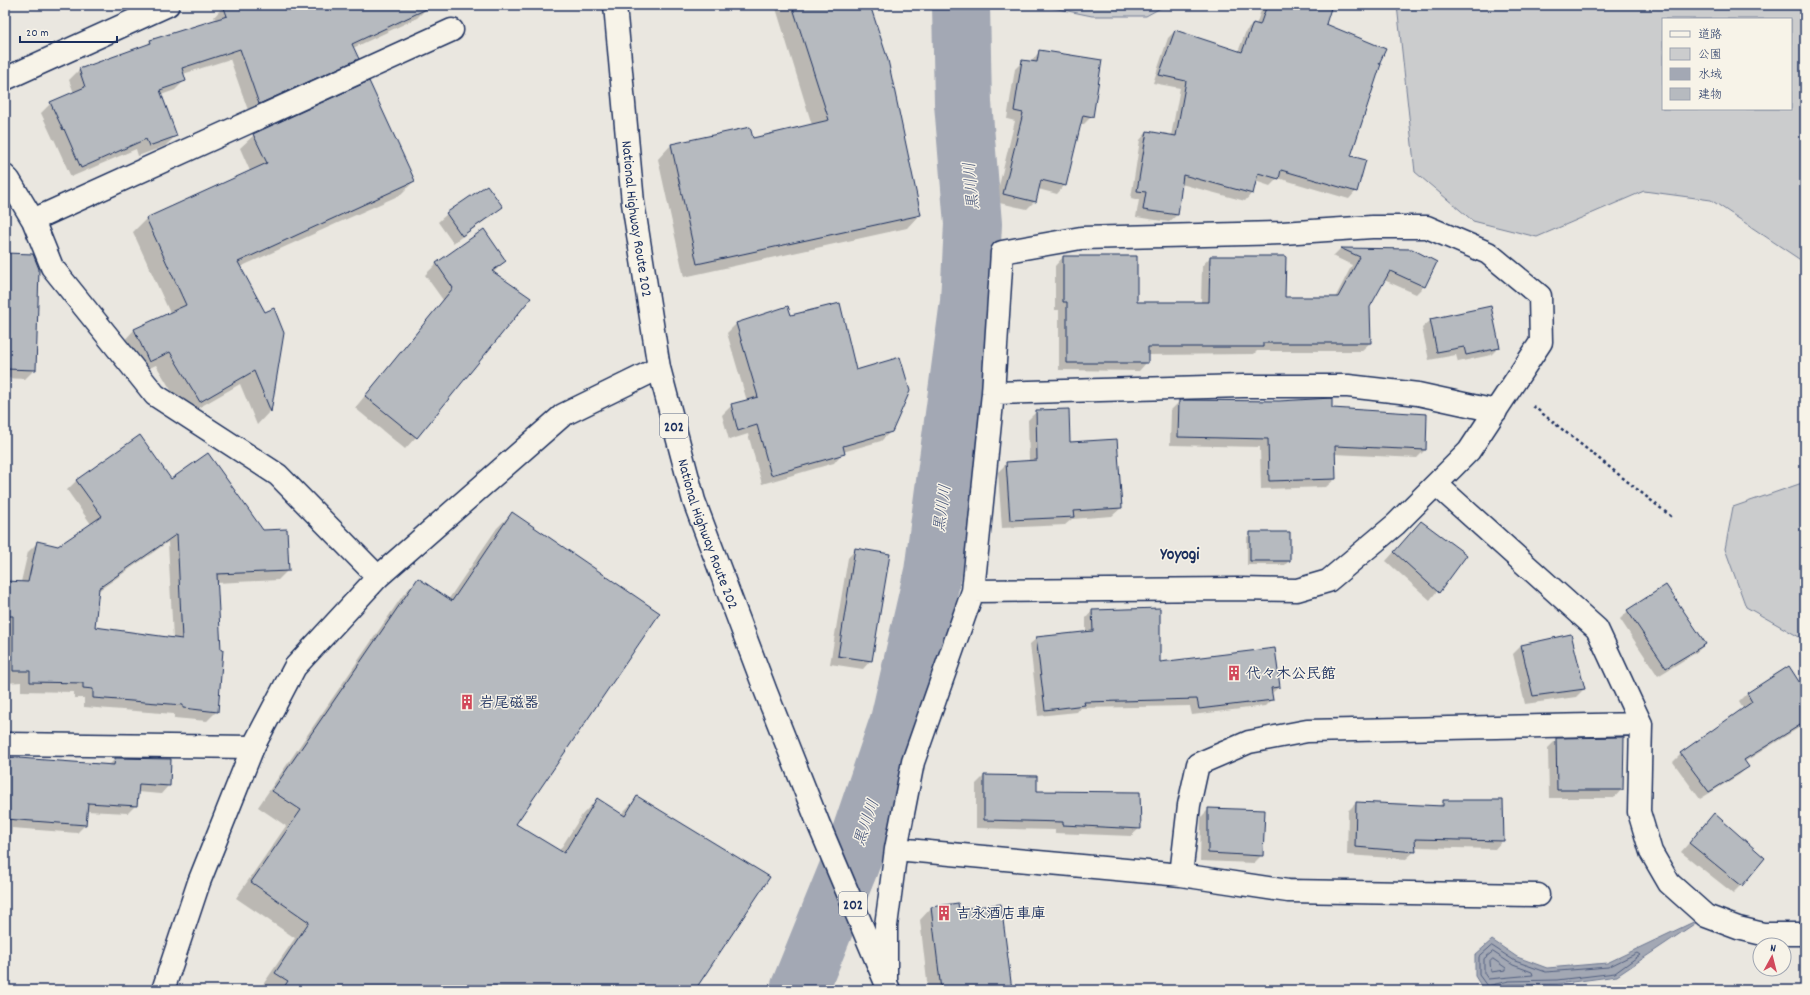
<svg xmlns="http://www.w3.org/2000/svg" width="1810" height="995" font-family="Dekko,'Klee One',sans-serif">
<style>
.green{fill:#cbcccd;stroke:#737e96;fill-rule:evenodd}
.water{fill:#a3a8b4;stroke:#6d7892}
.shadow{fill:#0003;fill-rule:evenodd}
.lines{fill:none;stroke-linecap:round;stroke-linejoin:round}
.shore{stroke:#515f80;stroke-width:1}
.river{stroke:#a3a8b4;stroke-width:58}
.building{fill:#b6babf;stroke:#1b2f5e;fill-rule:evenodd}
.minor-casing{stroke:#1b2f5e;stroke-width:25}
.tertiary-casing{stroke:#1b2f5e;stroke-width:25}
.trunk-casing{stroke:#1b2f5e;stroke-width:25}
.path{stroke:#1b2f5e;stroke-width:2.5;stroke-dasharray:3 3;stroke-linecap:butt}
.minor{stroke:#f7f3e8;stroke-width:22}
.tertiary{stroke:#f7f3e8;stroke-width:22}
.trunk{stroke:#f7f3e8;stroke-width:22}
.labels{text-anchor:middle;stroke-width:3;stroke-linejoin:round;paint-order:stroke}
.shield{fill:#f7f3e8;stroke:#5d6a87;stroke-width:1}
.shield-label{font-size:14px;font-weight:bold;fill:#1b2f5e}
.street-label{font-size:15px;fill:#1b2f5e;stroke:#f7f3e8}
.poi-label{font-size:15px;font-weight:bold;fill:#1b2f5e;stroke:#f7f3e8;text-anchor:start}
.water-label{font-size:16px;font-style:italic;fill:#445378;stroke:#f7f3e8}
.quarter-label{font-size:17px;font-weight:bold;fill:#1b2f5e;stroke:#f7f3e8}
</style>
<rect width="100%" height="100%" fill="#eae7e0"/>
<filter id="ink" filterUnits="userSpaceOnUse"><feTurbulence type="fractalNoise" baseFrequency=".025" numOctaves="2"/><feDisplacementMap in="SourceGraphic" scale="8" xChannelSelector="R" yChannelSelector="G"/><feConvolveMatrix kernelMatrix="1 2 1 2 8 2 1 2 1" color-interpolation-filters="sRGB"/></filter>
<g filter="url(#ink)">
<!-- green -->
<path class="green" d="M 1039,5 L 1166,5 L 1146,16 L 1092,16 Z
M 1397,5 L 1805,5 L 1805,263 L 1711,200 L 1644,191 L 1537,237 L 1473,221 L 1415,172 ZM 1663,19 L 1791,19 L 1791,109 L 1663,109 Z
M 1805,482 L 1805,643 L 1801,638 L 1746,607 L 1725,549 L 1733,507 Z"/>
<!-- water -->
<path class="water" d="M 1706,916 L 1617,976 L 1557,984 L 1509,985 L 1483,989 L 1475,976 L 1475,955 L 1492,940 L 1517,957 L 1547,968 L 1607,963 Z"/>
<!-- shadow -->
<path class="shadow" d="M 228,5 L 426,5 L 427,8 L 417,18 L 353,48 L 357,58 L 347,69 L 249,113 L 230,59 L 183,74 L 185,80 L 175,90 L 161,95 L 176,136 L 165,146 L 138,156 L 136,149 L 71,177 L 54,139 L 53,139 L 41,113 L 51,103 L 74,93 L 69,80 L 79,70 L 146,46 L 150,41 L 216,20 L 214,17 L 224,6 Z
M 775,5 L 869,5 L 920,214 L 907,228 L 684,277 L 658,159 L 671,145 L 749,128 L 752,139 L 812,125 Z
M 1263,5 L 1330,5 L 1324,24 L 1378,64 L 1350,157 L 1356,191 L 1349,199 L 1278,178 L 1270,186 L 1255,181 L 1252,193 L 1245,201 L 1181,184 L 1177,215 L 1169,222 L 1136,217 L 1139,200 L 1131,198 L 1140,140 L 1147,132 L 1171,136 L 1180,88 L 1153,83 L 1168,38 L 1175,31 L 1238,52 L 1246,31 L 1253,24 L 1256,25 Z
M 1039,52 L 1092,116 L 1084,124 L 1080,124 L 1065,185 L 1057,194 L 1038,189 L 1035,201 L 1027,209 L 995,202 L 1015,121 L 1007,119 L 1015,69 L 1023,61 L 1031,62 Z
M 254,135 L 414,181 L 400,195 L 240,267 L 264,314 L 283,333 L 270,411 L 257,425 L 240,384 L 186,415 L 156,365 L 135,375 L 121,344 L 134,330 L 170,313 L 133,232 L 147,218 L 250,171 L 240,148 Z
M 486,186 L 501,207 L 493,215 L 453,243 L 438,222 L 447,214 Z
M 483,231 L 505,261 L 493,273 L 530,298 L 416,437 L 405,449 L 355,408 L 443,300 L 425,275 L 436,264 Z
M 1340,249 L 1412,250 L 1424,286 L 1416,294 L 1384,280 L 1369,307 L 1370,343 L 1361,351 L 1257,351 L 1254,354 L 1147,355 L 1147,362 L 1139,371 L 1059,370 L 1059,310 L 1055,310 L 1055,266 L 1063,257 L 1136,303 L 1201,303 L 1202,266 L 1210,257 L 1284,298 L 1335,298 L 1352,265 L 1333,256 Z
M 5,254 L 35,369 L 25,379 L 5,378 Z
M 788,307 L 790,316 L 855,371 L 891,431 L 881,441 L 843,452 L 834,463 L 762,484 L 748,434 L 729,440 L 722,415 L 732,405 L 747,401 L 727,333 L 736,324 Z
M 1431,320 L 1499,347 L 1491,355 L 1458,362 L 1456,355 L 1429,360 L 1422,328 Z
M 1180,401 L 1425,450 L 1417,458 L 1334,454 L 1335,479 L 1326,487 L 1261,489 L 1260,447 L 1170,445 L 1171,410 Z
M 1037,411 L 1121,508 L 1112,516 L 1072,519 L 1065,525 L 1002,528 L 998,472 L 1007,463 L 1029,462 L 1028,420 Z
M 77,480 L 171,480 L 287,571 L 278,580 L 216,583 L 217,711 L 207,721 L 174,718 L 174,714 L 84,707 L 84,698 L 74,698 L 74,692 L 21,691 L 21,682 L 5,683 L 5,582 L 21,582 L 28,552 L 38,542 L 58,547 L 91,524 L 67,490 ZM 168,542 L 173,639 L 94,628 L 98,591 Z
M 512,513 L 514,824 L 559,851 L 582,815 L 597,799 L 621,814 L 638,797 L 694,990 L 262,990 L 260,989 L 295,938 L 236,898 L 286,826 L 258,807 L 403,595 L 418,579 L 448,600 L 497,528 Z
M 1413,531 L 1465,555 L 1430,600 L 1386,561 Z
M 1251,533 L 1289,561 L 1285,565 L 1247,565 L 1247,537 Z
M 856,549 L 871,660 L 863,669 L 830,664 L 848,558 Z
M 1092,611 L 1159,663 L 1279,687 L 1272,693 L 1272,699 L 1265,706 L 1192,715 L 1190,706 L 1080,708 L 1077,712 L 1038,716 L 1030,644 L 1037,638 L 1086,632 L 1086,618 Z
M 1628,611 L 1705,644 L 1697,652 L 1658,676 L 1620,619 Z
M 1570,635 L 1584,689 L 1576,697 L 1525,704 L 1513,654 L 1521,646 Z
M 1789,668 L 1805,693 L 1805,724 L 1744,762 L 1748,767 L 1739,775 L 1700,799 L 1673,762 L 1681,754 L 1744,710 L 1739,702 L 1747,694 Z
M 1557,739 L 1622,789 L 1614,798 L 1549,798 L 1548,748 Z
M 5,758 L 109,765 L 115,759 L 169,785 L 161,794 L 137,792 L 136,805 L 128,813 L 86,811 L 85,825 L 77,833 L 12,828 L 5,893 Z
M 984,776 L 1036,792 L 1140,828 L 1131,836 L 1055,833 L 1055,830 L 976,828 L 976,784 Z
M 1444,801 L 1503,840 L 1495,849 L 1415,847 L 1415,851 L 1406,859 L 1347,855 L 1348,811 L 1356,803 L 1438,807 Z
M 1209,809 L 1262,855 L 1254,863 L 1200,861 L 1201,817 Z
M 1714,814 L 1741,885 L 1733,893 L 1681,852 Z
M 931,908 L 958,910 L 1011,990 L 928,990 L 920,920 Z"/>
<g class="lines">
<!-- shore -->
<path class="shore" d="M 1492,946 L 1515,961 L 1546,972 L 1608,967 L 1637,953 L 1640,955 L 1615,973 L 1557,980 L 1509,981 L 1487,986 L 1479,975 L 1479,957 Z
M 1493,952 L 1513,965 L 1532,972 L 1533,975 L 1488,979 L 1484,973 L 1484,959 Z
M 1493,959 L 1506,968 L 1506,970 L 1491,972 L 1490,962 Z"/>
<!-- river -->
<path class="river" d="M 799,990 L 851,862 L 899,721 L 933,572 L 969,302 L 973,224 L 963,103 L 961,5"/>
</g>
<!-- building -->
<path class="building" d="M 223,5 L 435,5 L 352,44 L 359,59 L 259,104 L 240,49 L 182,68 L 186,81 L 160,90 L 177,136 L 149,146 L 146,139 L 81,168 L 64,129 L 63,130 L 50,102 L 85,87 L 79,69 L 151,43 L 150,40 L 227,16 Z
M 792,5 L 870,5 L 888,60 L 921,215 L 697,264 L 671,144 L 750,127 L 753,138 L 829,120 Z
M 1267,5 L 1332,5 L 1326,24 L 1386,49 L 1379,64 L 1381,64 L 1351,156 L 1366,160 L 1357,192 L 1281,170 L 1279,179 L 1258,173 L 1253,194 L 1183,175 L 1178,215 L 1143,210 L 1146,192 L 1137,191 L 1147,131 L 1176,136 L 1186,81 L 1159,75 L 1175,30 L 1242,52 L 1253,23 L 1260,25 Z
M 1039,50 L 1102,60 L 1093,117 L 1083,115 L 1066,186 L 1041,180 L 1036,202 L 1003,194 L 1023,113 L 1014,111 L 1022,60 L 1037,62 Z
M 369,81 L 415,181 L 238,262 L 265,312 L 274,308 L 284,333 L 271,412 L 254,371 L 200,402 L 170,352 L 149,362 L 134,329 L 186,305 L 146,218 L 267,163 L 253,134 Z
M 487,185 L 503,207 L 462,236 L 446,213 Z
M 484,229 L 506,261 L 492,271 L 531,298 L 417,438 L 365,396 L 453,288 L 436,263 Z
M 1340,248 L 1412,249 L 1437,262 L 1425,287 L 1390,271 L 1370,307 L 1371,343 L 1263,343 L 1263,347 L 1148,347 L 1148,363 L 1067,363 L 1067,302 L 1063,302 L 1063,256 L 1137,256 L 1137,302 L 1209,302 L 1210,256 L 1286,256 L 1285,297 L 1338,297 L 1360,257 Z
M 5,253 L 33,254 L 39,269 L 36,370 L 5,369 Z
M 840,303 L 856,370 L 900,357 L 910,391 L 892,432 L 843,446 L 845,454 L 771,475 L 757,425 L 738,431 L 731,404 L 758,397 L 736,323 L 788,306 L 791,315 Z
M 1491,306 L 1500,348 L 1466,355 L 1464,347 L 1437,352 L 1430,319 Z
M 1332,398 L 1332,408 L 1427,414 L 1426,450 L 1335,446 L 1336,479 L 1269,481 L 1268,439 L 1178,437 L 1179,400 L 1279,401 Z
M 1069,409 L 1070,442 L 1117,439 L 1122,508 L 1074,511 L 1075,517 L 1010,520 L 1006,462 L 1037,460 L 1036,410 Z
M 140,435 L 171,479 L 208,453 L 263,530 L 287,529 L 289,571 L 217,574 L 221,650 L 223,650 L 218,712 L 183,708 L 183,705 L 93,698 L 93,689 L 83,688 L 83,683 L 30,682 L 30,671 L 13,671 L 13,616 L 5,616 L 5,581 L 28,582 L 37,541 L 58,546 L 102,516 L 76,480 ZM 177,534 L 182,639 L 95,627 L 99,588 Z
M 512,512 L 660,613 L 516,824 L 564,853 L 597,798 L 625,816 L 637,796 L 770,877 L 695,990 L 282,990 L 288,981 L 275,973 L 309,922 L 251,882 L 301,810 L 272,791 L 418,578 L 452,601 Z
M 1421,521 L 1467,555 L 1439,593 L 1394,552 Z
M 1250,532 L 1290,532 L 1290,561 L 1250,561 Z
M 855,548 L 890,554 L 872,661 L 838,656 Z
M 1666,585 L 1706,644 L 1666,668 L 1627,610 Z
M 1160,608 L 1160,662 L 1275,648 L 1280,687 L 1271,688 L 1273,700 L 1199,709 L 1197,699 L 1084,702 L 1085,705 L 1045,710 L 1036,637 L 1093,631 L 1092,610 Z
M 1571,634 L 1585,689 L 1533,696 L 1521,645 Z
M 1789,666 L 1805,691 L 1805,722 L 1744,760 L 1749,767 L 1709,792 L 1680,753 L 1752,702 L 1747,693 Z
M 1624,737 L 1623,790 L 1557,790 L 1556,738 Z
M 5,757 L 114,765 L 115,758 L 171,759 L 170,786 L 139,784 L 137,806 L 88,803 L 86,825 L 5,819 Z
M 984,775 L 1037,776 L 1037,791 L 1140,792 L 1141,829 L 1063,825 L 1063,822 L 984,820 Z
M 1443,800 L 1503,800 L 1504,841 L 1415,839 L 1416,852 L 1355,847 L 1356,802 L 1443,806 Z
M 1208,808 L 1265,810 L 1263,856 L 1208,853 Z
M 1714,813 L 1765,858 L 1742,886 L 1689,843 Z
M 958,903 L 959,909 L 1001,904 L 1012,990 L 941,990 L 931,907 Z"/>
<g class="lines">
<!-- minor casing -->
<g class="minor-casing">
<path id="minor" d="M 5,79 L 168,5
M 5,176 L 9,180 L 33,220 L 52,267 L 155,395 L 278,475 L 378,577
M 33,220 L 452,30
M 993,393 L 1243,386 L 1348,386 L 1418,394 L 1496,411
M 1437,485 L 1597,629 L 1641,724 L 1639,812 L 1651,852 L 1669,883 L 1706,916 L 1738,928 L 1763,934 L 1803,934
M 5,744 L 253,747
M 896,849 L 1181,875 L 1288,891 L 1538,895
M 1181,875 L 1189,805 L 1198,764 L 1249,742 L 1307,731 L 1641,724
M 886,983 L 886,926 L 896,849 L 913,762 L 973,591 L 993,393 L 1002,252 L 1081,238 L 1282,233 L 1372,227 L 1427,227 L 1488,253 L 1540,296 L 1541,342 L 1469,451 L 1396,524 L 1328,581 L 1297,590 L 1238,589 L 973,591"/>
</g>
<!-- tertiary casing -->
<g class="tertiary-casing">
<path id="tertiary" d="M 163,990 L 199,882 L 253,747 L 295,667 L 378,577 L 563,415 L 659,368"/>
</g>
<!-- trunk casing -->
<g class="trunk-casing">
<g id="trunk">
<path id="s1" d="M 615,5 L 633,203 L 659,368 L 694,501 L 766,692 L 819,825 L 889,990"/>
</g>
</g>
<!-- path -->
<path class="path" d="M 1533,406 L 1673,518"/>
<!-- minor -->
<use href="#minor" class="minor"/>
<!-- tertiary -->
<use href="#tertiary" class="tertiary"/>
<!-- trunk -->
<use href="#trunk" class="trunk"/>
</g>
</g>
<!-- icons -->
<defs>
<g id="building-bare" transform="scale(1.2)"><path d="M-4-6H4V6H1V3H-1V6H-4ZM-2.5-4.3h1.7v1.8h-1.7ZM.8-4.3h1.7v1.8H.8ZM-2.5-1h1.7V.8h-1.7ZM.8-1h1.7V.8H.8Z" fill="#d1495b" stroke="#f7f3e8" stroke-width="2.5" paint-order="stroke"/></g>
</defs>
<g fill-rule="evenodd">
<use href="#building-bare" x="1234" y="673"/>
<use href="#building-bare" x="467" y="702"/>
<use href="#building-bare" x="944" y="913"/>
</g>
<g class="labels">
<!-- shield labels -->
<g class="shield">
<rect x="660" y="414" width="28" height="24" rx="3"/>
<rect x="839" y="892" width="28" height="24" rx="3"/>
</g>
<g class="shield-label">
<text x="674" y="431">202</text>
<text x="853" y="909">202</text>
</g>
<!-- street labels -->
<g class="street-label">
<text dy="5" stroke="none"><textPath href="#s1" startOffset="215">National Highway Route 202</textPath></text>
<text dy="5" stroke="none"><textPath href="#s1" startOffset="539">National Highway Route 202</textPath></text>
</g>
<!-- poi labels -->
<g class="poi-label">
<text x="1246" y="678">代々木公民館</text>
<text x="479" y="707">岩尾磁器</text>
<text x="956" y="918">吉永酒店車庫</text>
</g>
<!-- water labels -->
<g class="water-label">
<text transform="translate(970 186) rotate(-95)" y="6">黒川川</text>
<text transform="translate(941 508) rotate(-82)" y="6">黒川川</text>
<text transform="translate(865 822) rotate(-71)" y="6">黒川川</text>
</g>
<!-- quarter labels -->
<g class="quarter-label">
<text x="1180" y="559">Yoyogi</text>
</g>
</g>
<!-- margin -->
<rect width="1810" height="995" fill="none" stroke="#f7f3e8" stroke-width="20"/>
<rect x="10" y="10" width="1790" height="975" fill="none" stroke="#1b2f5e" stroke-width="1.5" filter="url(#ink)"/>
<!-- legend -->
<rect x="1662" y="18" width="130" height="92" fill="#f7f3e8" stroke="#9fa5b1"/>
<rect x="1670" y="31" width="20" height="6" fill="#f7f3e8" stroke="#9fa5b1"/>
<text x="1698" y="38" font-size="12" fill="#1b2f5e">道路</text>
<rect x="1670" y="48" width="20" height="12" fill="#cbcccd" stroke="#9fa5b1"/>
<text x="1698" y="58" font-size="12" fill="#1b2f5e">公園</text>
<rect x="1670" y="68" width="20" height="12" fill="#a3a8b4" stroke="#9fa5b1"/>
<text x="1698" y="78" font-size="12" fill="#1b2f5e">水域</text>
<rect x="1670" y="88" width="20" height="12" fill="#b6babf" stroke="#9fa5b1"/>
<text x="1698" y="98" font-size="12" fill="#1b2f5e">建物</text>
<!-- north arrow -->
<g transform="translate(1772 957) rotate(7)"><circle r="19" fill="#f7f3e8" stroke="#9fa5b1"/>
<path d="M0-3L7 15L0 10L-7 15Z" fill="#d1495b"/>
<text y="-6" font-size="11" font-weight="bold" text-anchor="middle" fill="#1b2f5e">N</text>
</g>
<!-- scale -->
<path d="M20 36v6h97v-6" fill="none" stroke="#1b2f5e" stroke-width="2"/>
<text x="26" y="36" font-size="12" fill="#1b2f5e" stroke="#f7f3e8" stroke-width="3" paint-order="stroke">20 m</text>
</svg>
